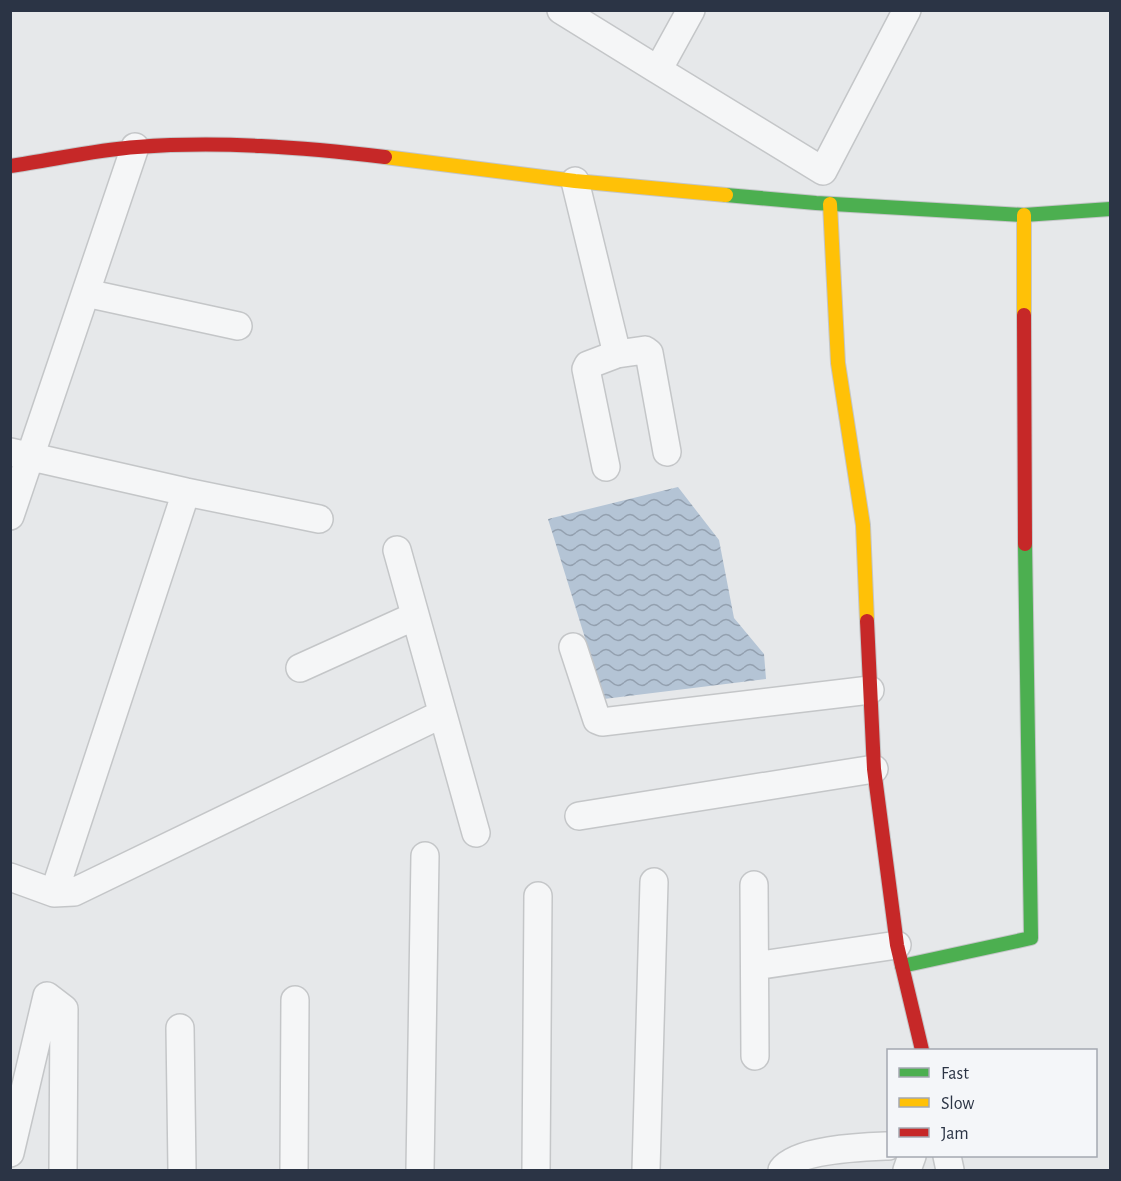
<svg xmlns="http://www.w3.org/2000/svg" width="1121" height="1181" font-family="'Alegreya Sans',sans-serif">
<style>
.water{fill:url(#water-waves)}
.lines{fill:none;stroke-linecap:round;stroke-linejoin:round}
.street-casing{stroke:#c4c6c8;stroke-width:30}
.fast-casing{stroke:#c4c6c8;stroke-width:16}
.slow-casing{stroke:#c4c6c8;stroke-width:16}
.jam-casing{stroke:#c4c6c8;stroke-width:16}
.street{stroke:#f5f6f7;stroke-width:27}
.fast{stroke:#4caf50;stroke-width:14}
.slow{stroke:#ffc107;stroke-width:14}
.jam{stroke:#c62828;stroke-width:14}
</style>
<defs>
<pattern id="water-waves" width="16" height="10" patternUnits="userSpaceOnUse" patternTransform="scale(1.5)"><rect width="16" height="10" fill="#b4c4d5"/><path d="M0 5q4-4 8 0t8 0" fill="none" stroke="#93a0af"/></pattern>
</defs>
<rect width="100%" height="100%" fill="#e6e8ea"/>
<!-- water -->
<path class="water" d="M 678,487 L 719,540 L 734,618 L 764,654 L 766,679 L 604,699 L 548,519 Z"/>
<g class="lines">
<!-- street casing -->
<g class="street-casing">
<path id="street" d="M 561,10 L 658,70 L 691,10
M 658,70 L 823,171 L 907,10
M 575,181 L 617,354 L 645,350 L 649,353 L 667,452
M 86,293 L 238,326
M 10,452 L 186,492 L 319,519
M 606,467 L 586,369 L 588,365 L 617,354
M 10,516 L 135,147
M 397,550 L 476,833
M 573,647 L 597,720 L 602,722 L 870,690
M 300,668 L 415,616
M 579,816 L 874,769
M 10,877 L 54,893 L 74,892 L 442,714
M 754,885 L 755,1056
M 54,893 L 186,492
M 755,966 L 897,945
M 180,1028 L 182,1170
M 10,1153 L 47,996 L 64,1009 L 63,1170
M 947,1156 L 950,1170
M 294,1170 L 295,1000
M 420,1170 L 425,856
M 536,1170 L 538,896
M 646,1170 L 654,882
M 782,1170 C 797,1149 864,1147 888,1146
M 907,1170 L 912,1156"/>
</g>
<!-- fast casing -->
<g class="fast-casing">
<path id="fast" d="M 726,195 L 816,203 L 1024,215 L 1110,209
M 902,966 L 1031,938 L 1025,544"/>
</g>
<!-- slow casing -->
<g class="slow-casing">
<path id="slow" d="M 385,157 L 575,181 L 726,195
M 830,204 L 838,363 L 863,525 L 867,621
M 1024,215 L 1024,315"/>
</g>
<!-- jam casing -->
<g class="jam-casing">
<path id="jam" d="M 10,166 C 52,160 95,150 137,147 C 220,141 302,147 385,157
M 1024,315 L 1025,544
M 867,621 L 874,769 L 897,945 L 922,1050"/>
</g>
<!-- street -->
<use href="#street" class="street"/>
<!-- fast -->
<use href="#fast" class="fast"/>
<!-- slow -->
<use href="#slow" class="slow"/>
<!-- jam -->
<use href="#jam" class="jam"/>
</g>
<!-- border -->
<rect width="1121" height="1181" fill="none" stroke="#2b3445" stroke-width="24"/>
<!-- legend -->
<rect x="887" y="1049" width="210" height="108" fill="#f4f6f9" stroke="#a4a8b1" stroke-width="1.5"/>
<rect x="899" y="1068" width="30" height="9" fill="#4caf50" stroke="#a4a8b1" stroke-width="1.5"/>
<text x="941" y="1079" font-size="18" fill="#2b3445">Fast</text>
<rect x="899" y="1098" width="30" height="9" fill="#ffc107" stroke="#a4a8b1" stroke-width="1.5"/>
<text x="941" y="1109" font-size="18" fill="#2b3445">Slow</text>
<rect x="899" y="1128" width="30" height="9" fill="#c62828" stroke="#a4a8b1" stroke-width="1.5"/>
<text x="941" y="1139" font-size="18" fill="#2b3445">Jam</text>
</svg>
